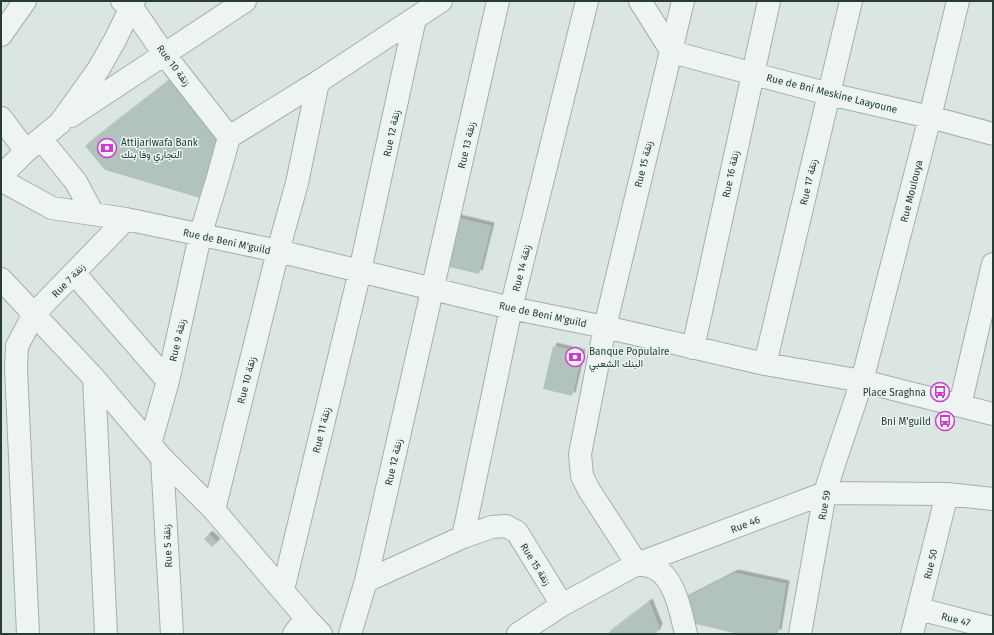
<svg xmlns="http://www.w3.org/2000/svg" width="994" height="635" font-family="'Fira Sans',Vazirmatn,sans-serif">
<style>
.building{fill:#b2c3bf;filter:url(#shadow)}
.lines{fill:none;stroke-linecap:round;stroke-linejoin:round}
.minor-casing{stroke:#a1b0ac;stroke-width:24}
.minor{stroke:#eef4f3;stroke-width:22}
.labels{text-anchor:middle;stroke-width:3;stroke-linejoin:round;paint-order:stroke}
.street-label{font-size:10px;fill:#253c37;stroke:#eaf4f1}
.poi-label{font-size:10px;fill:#253c37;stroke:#eaf4f1;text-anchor:start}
</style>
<defs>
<filter id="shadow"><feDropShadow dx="3.5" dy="-3.5" stdDeviation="0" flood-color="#0004"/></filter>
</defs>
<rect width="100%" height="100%" fill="#dbe6e3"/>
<!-- building -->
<path class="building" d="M 176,75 L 223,136 L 207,200 L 105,170 L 85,146 Z
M 457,218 L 491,226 L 479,274 L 445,266 Z
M 553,346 L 582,353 L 572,396 L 543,389 Z
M 209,534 L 217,542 L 212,547 L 204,539 Z
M 735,573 L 786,584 L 778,633 L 739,634 L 691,623 L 684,599 Z
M 649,602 L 659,627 L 656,634 L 607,634 Z"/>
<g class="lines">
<!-- minor casing -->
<g class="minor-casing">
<path id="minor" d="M 122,1 L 131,6 L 164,54 L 229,137
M 640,1 L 672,52 L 829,94 L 930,117 L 993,134
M 683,1 L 605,327 L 580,454 L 582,476 L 589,490 L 637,564 C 642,565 647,565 652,567 C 675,575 681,614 686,634
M 1,35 L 25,1
M 71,116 L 245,1
M 1,118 L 26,151
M 229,137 L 318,82 L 441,1
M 41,139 L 76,182 L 93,214
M 1,176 L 26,151 L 60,123 L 98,70 L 115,40 L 134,1
M 1,180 L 52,208 L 126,219 L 278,251 L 511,308 L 605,327 L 765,364 L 862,381 L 993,414
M 74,273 L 168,381
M 1,279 L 94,378 L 162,458 L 214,510 L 306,618 L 321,634
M 693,348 L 769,1
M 765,364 L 851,1
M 94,378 L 106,634
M 960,405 L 993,264
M 150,444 L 168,381 L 200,236 L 218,177 L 229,137
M 162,458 L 172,634
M 214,510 L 278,251 L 297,183 L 318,82
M 463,537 L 511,308 L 587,1
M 366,581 L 463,537 L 492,527 L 506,526 L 517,532 L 562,605
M 283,590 L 360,271 L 415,18
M 919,609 L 993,628
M 28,634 L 16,368 L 17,346 L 34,314 L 126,219
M 294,634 L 306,618
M 350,634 L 366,581 L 498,1
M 518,634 L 562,605 L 637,564 L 825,493 L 947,494 L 993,499
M 800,634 L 825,493 L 834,464 L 862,381 L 930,117 L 958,1
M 912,634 L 947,494"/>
</g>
<!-- minor -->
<use href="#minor" class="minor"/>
</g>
<!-- icons -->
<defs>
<g id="bank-ring" transform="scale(1)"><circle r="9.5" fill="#eaf4f1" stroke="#cd3ccf" stroke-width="1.5"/><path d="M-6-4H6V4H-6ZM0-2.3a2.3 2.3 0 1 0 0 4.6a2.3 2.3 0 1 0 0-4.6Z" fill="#cd3ccf"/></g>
<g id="bus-ring" transform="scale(1)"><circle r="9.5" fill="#eaf4f1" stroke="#cd3ccf" stroke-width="1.5"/><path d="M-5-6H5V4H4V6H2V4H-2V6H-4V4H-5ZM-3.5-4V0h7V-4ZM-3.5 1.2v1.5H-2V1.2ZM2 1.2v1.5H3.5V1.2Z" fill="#cd3ccf"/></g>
</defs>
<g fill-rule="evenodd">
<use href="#bank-ring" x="107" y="148"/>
<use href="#bank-ring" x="575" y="357"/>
<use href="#bus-ring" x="940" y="392"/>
<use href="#bus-ring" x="945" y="421"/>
</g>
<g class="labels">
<!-- street labels -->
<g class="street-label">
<text transform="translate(174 65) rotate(53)" y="4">Rue 10 زنقة</text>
<text transform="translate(832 93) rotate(14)" y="4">Rue de Bni Meskine Laayoune</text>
<text transform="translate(391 133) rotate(-78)" y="4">Rue 12 زنقة</text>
<text transform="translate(466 145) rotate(-77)" y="4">Rue 13 زنقة</text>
<text transform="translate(643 164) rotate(-76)" y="4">Rue 15 زنقة</text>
<text transform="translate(730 174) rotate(-78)" y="4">Rue 16 زنقة</text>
<text transform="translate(808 182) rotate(-77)" y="4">Rue 17 زنقة</text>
<text transform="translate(911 191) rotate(-76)" y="4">Rue Moulouya</text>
<text transform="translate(227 241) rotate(12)" y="4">Rue de Beni M'guild</text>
<text transform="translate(521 268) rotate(-76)" y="4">Rue 14 زنقة</text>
<text transform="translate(68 280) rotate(-46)" y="4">Rue 7 زنقة</text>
<text transform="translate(543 314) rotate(12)" y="4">Rue de Beni M'guild</text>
<text transform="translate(177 340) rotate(-77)" y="4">Rue 9 زنقة</text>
<text transform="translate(246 380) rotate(-76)" y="4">Rue 10 زنقة</text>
<text transform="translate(321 430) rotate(-76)" y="4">Rue 11 زنقة</text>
<text transform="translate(393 462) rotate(-77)" y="4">Rue 12 زنقة</text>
<text transform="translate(824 505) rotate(-79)" y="4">Rue 59</text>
<text transform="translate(745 524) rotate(-21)" y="4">Rue 46</text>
<text transform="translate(167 546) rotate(-93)" y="4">Rue 5 زنقة</text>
<text transform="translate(536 564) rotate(58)" y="4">Rue 15 زنقة</text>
<text transform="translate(930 564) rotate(-77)" y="4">Rue 50</text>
<text transform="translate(956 619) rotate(14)" y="4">Rue 47</text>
</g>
<!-- poi labels -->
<g class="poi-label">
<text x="121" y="146">Attijariwafa Bank<tspan x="121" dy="12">التجاري وفا بنك</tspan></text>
<text x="589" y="355">Banque Populaire<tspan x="589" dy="12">البنك الشعبي</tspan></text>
<text x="926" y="396" text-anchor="end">Place Sraghna</text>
<text x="931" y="425" text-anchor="end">Bni M'guild</text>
</g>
</g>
<!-- border -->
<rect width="994" height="635" fill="none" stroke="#253c37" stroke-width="4"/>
</svg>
